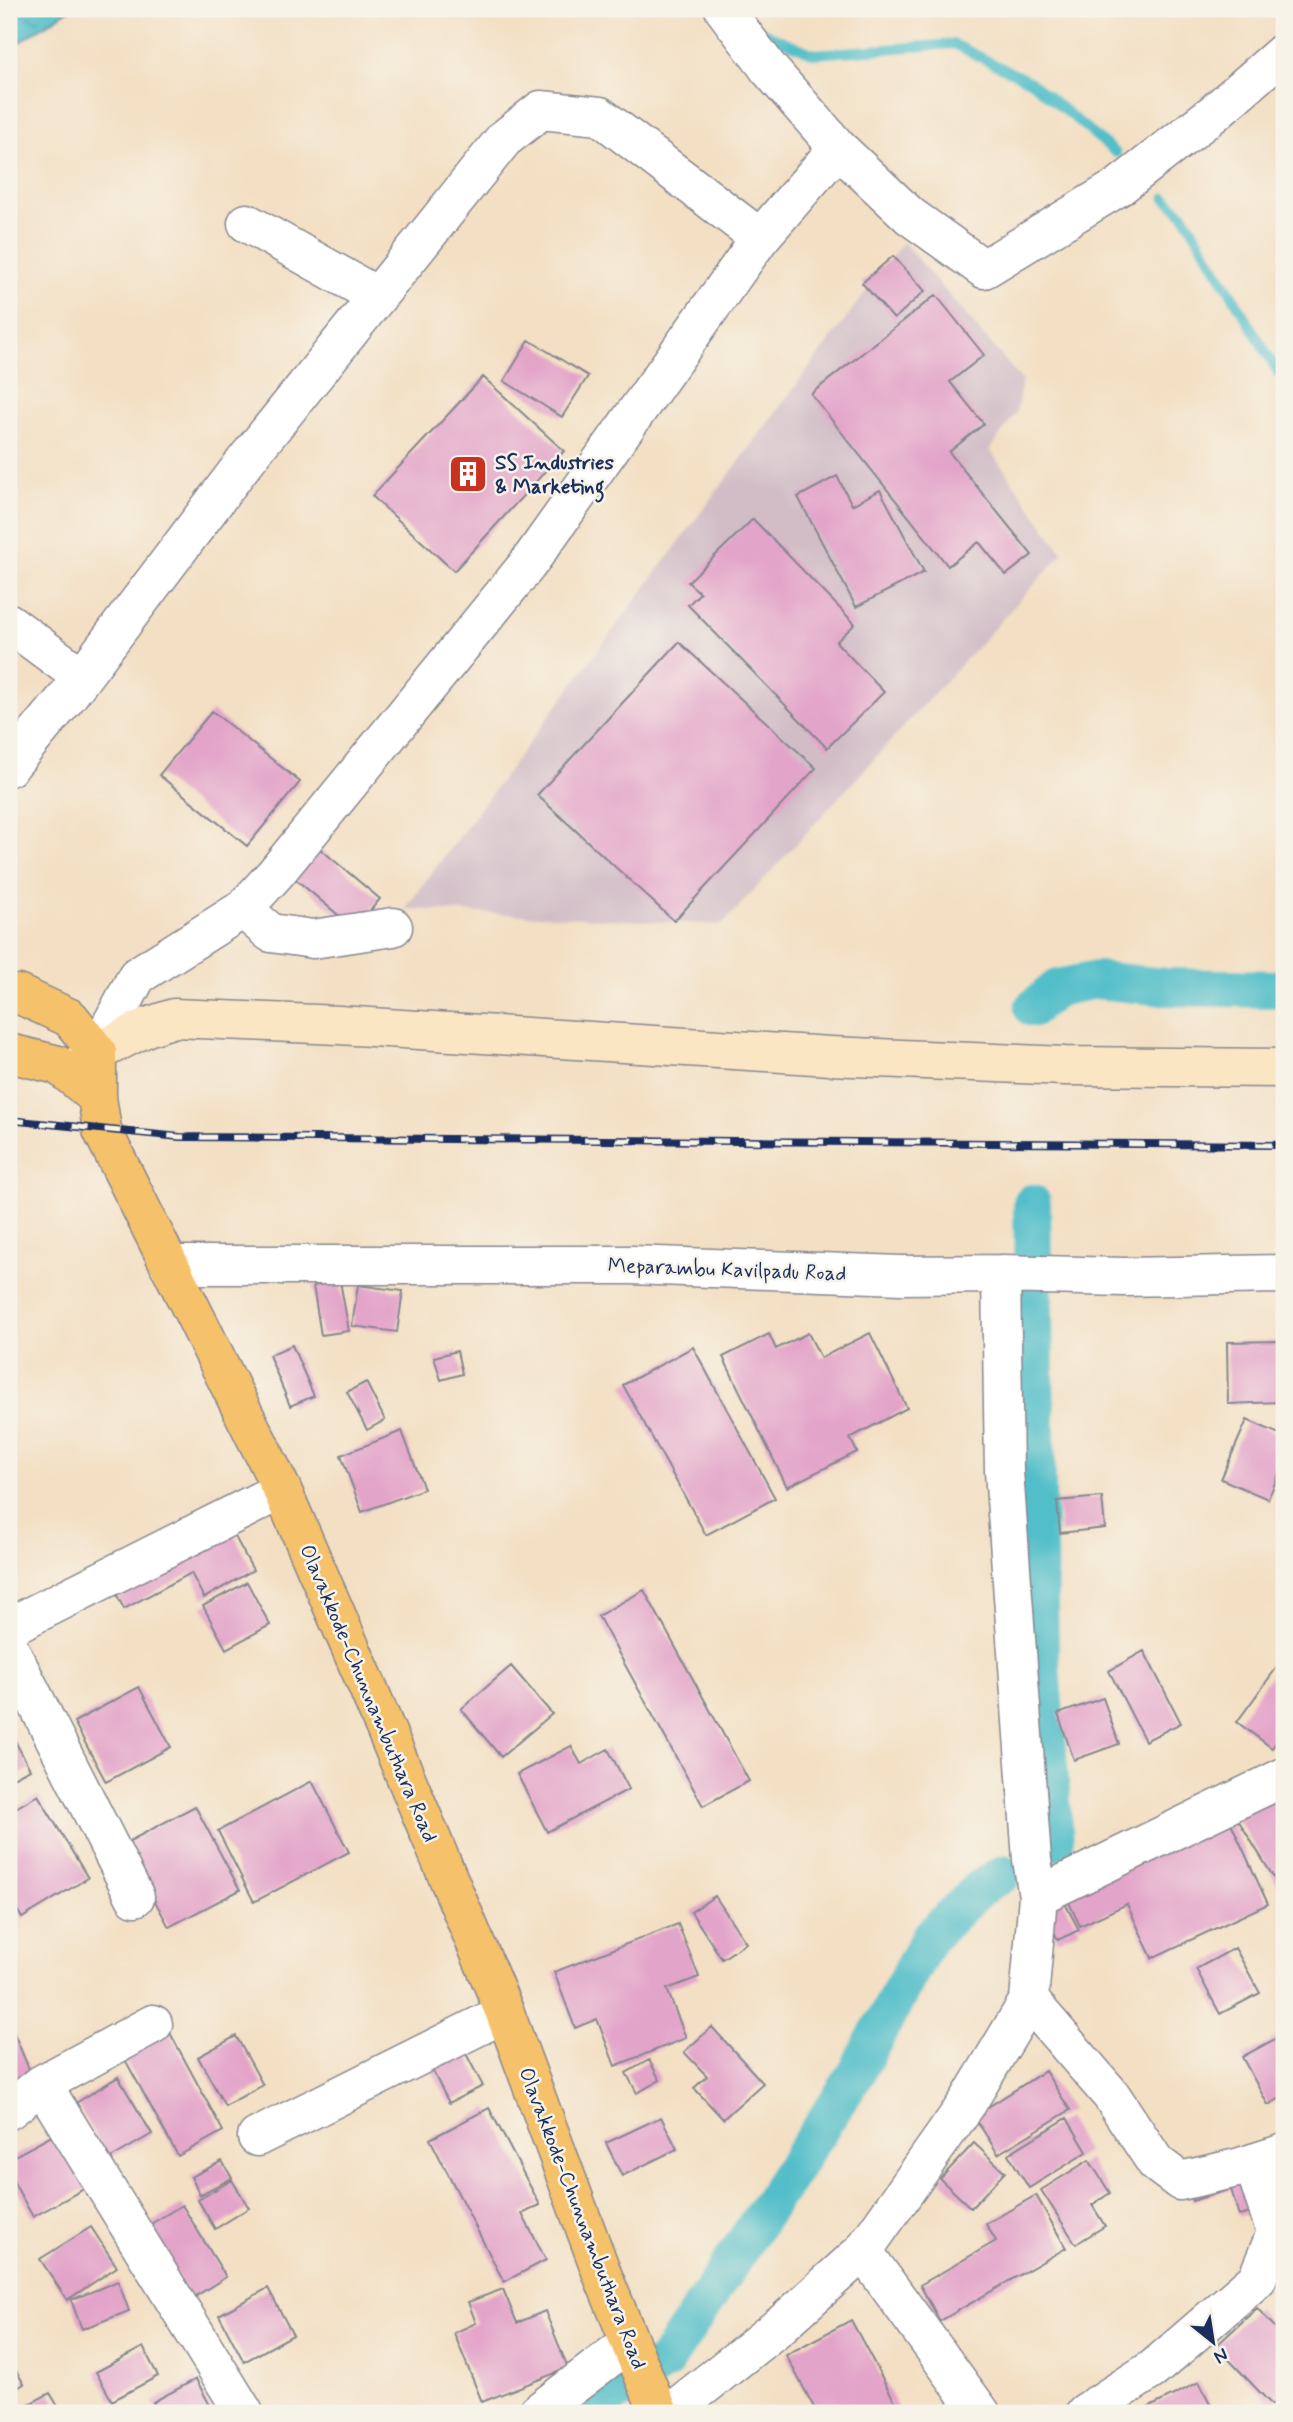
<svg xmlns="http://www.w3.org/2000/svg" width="1293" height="2422" font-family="Mynerve,sans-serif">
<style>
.industrial{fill:#d2bdc7}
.water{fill:url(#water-ripples);stroke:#367694;stroke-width:2}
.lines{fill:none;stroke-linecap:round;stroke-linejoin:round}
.stream{stroke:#51bec9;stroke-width:10}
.canal{stroke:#51bec9;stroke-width:38}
.building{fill:#e3a4c9}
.street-casing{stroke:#878790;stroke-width:41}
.secondary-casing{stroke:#878790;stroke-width:41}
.primary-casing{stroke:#878790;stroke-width:41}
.street{stroke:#fff;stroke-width:38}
.secondary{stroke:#fbe6c4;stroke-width:38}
.primary{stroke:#f5c16b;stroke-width:38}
.rail-casing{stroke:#1b2f5e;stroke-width:8}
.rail{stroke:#f7f3e8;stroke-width:5;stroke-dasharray:16;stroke-linecap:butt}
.labels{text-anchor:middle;stroke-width:5;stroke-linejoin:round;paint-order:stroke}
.poi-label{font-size:21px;font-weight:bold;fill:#1b2f5e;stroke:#f7f3e8;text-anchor:start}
.street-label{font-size:21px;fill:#1b2f5e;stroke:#f7f3e8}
</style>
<defs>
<pattern id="water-ripples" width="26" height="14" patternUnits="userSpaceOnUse" patternTransform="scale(1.75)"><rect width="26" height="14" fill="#51bec9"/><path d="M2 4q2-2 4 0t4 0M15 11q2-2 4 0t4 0" fill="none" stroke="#429ba6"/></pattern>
</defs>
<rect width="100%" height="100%" fill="#f7f3e8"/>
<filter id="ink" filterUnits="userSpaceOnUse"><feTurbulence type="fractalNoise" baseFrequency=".0143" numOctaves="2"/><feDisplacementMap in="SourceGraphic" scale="14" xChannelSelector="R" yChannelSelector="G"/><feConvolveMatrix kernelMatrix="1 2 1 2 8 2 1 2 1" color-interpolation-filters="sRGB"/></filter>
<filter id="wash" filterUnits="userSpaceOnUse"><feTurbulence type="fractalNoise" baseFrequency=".00686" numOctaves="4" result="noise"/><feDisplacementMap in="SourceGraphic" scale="28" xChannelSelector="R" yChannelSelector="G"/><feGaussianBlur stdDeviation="1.57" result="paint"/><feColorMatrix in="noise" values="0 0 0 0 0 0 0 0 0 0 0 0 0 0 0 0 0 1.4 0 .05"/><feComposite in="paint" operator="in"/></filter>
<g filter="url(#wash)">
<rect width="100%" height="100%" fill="#f3dfc3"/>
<!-- industrial -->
<path class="industrial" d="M 903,242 L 1022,380 L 1016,413 L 990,450 L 1063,553 L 722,925 L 405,909 Z"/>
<!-- water -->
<path class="water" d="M 9,9 L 70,9 L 9,49 Z"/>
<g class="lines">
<!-- stream -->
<path class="stream" d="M 756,29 L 814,54 L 954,44 L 1031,82 L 1116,153
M 1165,198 L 1184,215 L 1278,372 L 1284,378"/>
<!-- canal -->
<path class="canal" d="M 1033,1008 L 1057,988 L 1096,980 L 1165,987 L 1284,989
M 1032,1203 L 1040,1654 L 1055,1842
M 588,2413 L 665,2362 L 854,2077 L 929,1938 L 980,1888 L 1003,1874"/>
</g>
<g id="blocks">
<!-- building -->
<path class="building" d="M 893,256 L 925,291 L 894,319 L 862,283 Z
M 936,295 L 984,355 L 950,382 L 984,424 L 949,452 L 1032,555 L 1006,575 L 979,542 L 948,566 L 811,394 Z
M 529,340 L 588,376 L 562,417 L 504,381 Z
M 483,377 L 564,451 L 454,571 L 372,496 Z
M 837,476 L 852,505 L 880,490 L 924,572 L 856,607 L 798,497 Z
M 753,519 L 855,624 L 836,642 L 884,692 L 827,748 L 688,605 L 700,593 L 688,582 Z
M 679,642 L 816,768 L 674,921 L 537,795 Z
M 212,711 L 300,782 L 247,846 L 159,775 Z
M 318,847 L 380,899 L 355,929 L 293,877 Z
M 340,1281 L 349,1331 L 321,1335 L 313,1286 Z
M 358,1285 L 403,1291 L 397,1332 L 352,1326 Z
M 808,1333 L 821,1358 L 870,1333 L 907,1408 L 850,1438 L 857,1452 L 787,1487 L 723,1357 L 769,1334 L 776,1349 Z
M 1278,1341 L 1280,1402 L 1228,1404 L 1227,1342 Z
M 292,1345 L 314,1396 L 290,1406 L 269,1355 Z
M 693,1347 L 775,1498 L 706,1535 L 623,1385 Z
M 457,1351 L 462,1374 L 441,1380 L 434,1357 Z
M 366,1382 L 385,1420 L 367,1430 L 347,1392 Z
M 1247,1420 L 1284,1436 L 1284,1463 L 1268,1499 L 1221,1479 Z
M 402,1431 L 424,1489 L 362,1512 L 341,1455 Z
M 1102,1497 L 1105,1528 L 1060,1533 L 1057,1501 Z
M 221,1511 L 253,1570 L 204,1598 L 191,1573 L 124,1609 L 106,1574 Z
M 247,1582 L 270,1625 L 226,1649 L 203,1606 Z
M 644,1590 L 749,1781 L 703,1806 L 598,1616 Z
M 1144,1651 L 1181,1723 L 1145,1741 L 1109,1671 Z
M 511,1666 L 552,1714 L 501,1757 L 461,1709 Z
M 1277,1667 L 1284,1673 L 1284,1731 L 1272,1748 L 1237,1722 Z
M 139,1687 L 171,1747 L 106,1782 L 74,1722 Z
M 1103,1698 L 1119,1744 L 1074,1760 L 1058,1714 Z
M 9,1730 L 30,1769 L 9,1780 Z
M 571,1746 L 581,1764 L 608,1749 L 629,1789 L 547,1832 L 517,1774 Z
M 312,1781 L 349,1852 L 254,1902 L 218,1831 Z
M 1284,1789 L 1284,1885 L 1280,1888 L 1237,1818 Z
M 38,1795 L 88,1878 L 22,1918 L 9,1896 L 9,1812 Z
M 195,1806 L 240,1890 L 169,1927 L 124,1844 Z
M 1226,1812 L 1268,1904 L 1152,1958 L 1127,1904 L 1080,1926 L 1062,1888 Z
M 1060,1894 L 1079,1930 L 1058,1940 L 1040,1904 Z
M 715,1896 L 746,1943 L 722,1959 L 691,1912 Z
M 678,1924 L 699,1977 L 667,1989 L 686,2038 L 615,2066 L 597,2019 L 575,2028 L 554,1972 Z
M 1235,1948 L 1260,1993 L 1220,2014 L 1196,1969 Z
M 9,2021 L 31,2074 L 9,2083 Z
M 712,2027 L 763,2083 L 723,2119 L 694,2088 L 707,2076 L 684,2052 Z
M 169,2031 L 223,2131 L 178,2156 L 123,2056 Z
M 1284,2034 L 1284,2096 L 1268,2105 L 1242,2057 Z
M 236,2036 L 263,2085 L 225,2106 L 198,2057 Z
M 463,2048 L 483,2086 L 449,2103 L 430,2066 Z
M 649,2060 L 660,2080 L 637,2093 L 626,2073 Z
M 1045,2071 L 1070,2110 L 998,2154 L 974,2116 Z
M 118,2077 L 152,2134 L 109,2159 L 76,2103 Z
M 489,2108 L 540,2205 L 522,2214 L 546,2260 L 504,2282 L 430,2139 Z
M 661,2117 L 677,2149 L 622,2176 L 606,2143 Z
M 1067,2118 L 1087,2152 L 1029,2188 L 1008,2154 Z
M 59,2132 L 89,2186 L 33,2217 L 9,2174 L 9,2159 Z
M 974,2143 L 1005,2172 L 971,2208 L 940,2179 Z
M 1089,2160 L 1110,2193 L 1092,2205 L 1105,2226 L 1076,2244 L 1041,2190 Z
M 222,2161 L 232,2178 L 200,2195 L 191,2177 Z
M 1243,2164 L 1258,2211 L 1239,2216 L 1231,2189 L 1192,2201 L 1186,2181 Z
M 232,2180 L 249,2208 L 215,2229 L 198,2200 Z
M 1036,2195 L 1066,2248 L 940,2321 L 920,2285 L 996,2241 L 986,2224 Z
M 182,2205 L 226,2277 L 191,2299 L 146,2227 Z
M 91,2227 L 117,2267 L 67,2300 L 40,2259 Z
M 118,2281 L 129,2311 L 82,2329 L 71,2300 Z
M 268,2288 L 293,2335 L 244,2362 L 219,2315 Z
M 503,2289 L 517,2323 L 545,2311 L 568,2368 L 482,2402 L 454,2333 L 476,2323 L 468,2302 Z
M 1257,2308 L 1284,2337 L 1284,2393 L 1272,2405 L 1216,2346 Z
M 851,2320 L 901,2413 L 817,2413 L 786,2355 Z
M 143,2347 L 158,2376 L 112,2401 L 96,2372 Z
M 9,2359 L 24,2384 L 9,2393 Z
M 196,2379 L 214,2413 L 159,2413 L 153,2402 Z
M 1199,2382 L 1215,2413 L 1138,2413 Z
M 50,2393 L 62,2413 L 12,2413 Z"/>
</g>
</g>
<g filter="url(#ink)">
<use href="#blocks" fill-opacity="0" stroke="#878790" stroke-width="2"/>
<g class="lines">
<!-- street casing -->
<g class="street-casing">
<path id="street" d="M 724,9 L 769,69 L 838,148
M 247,223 L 377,296
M 9,623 L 82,677
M 9,767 L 67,697 L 243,464 L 504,139 L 541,110 L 600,116 L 760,238
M 243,909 L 271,933 L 313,939 L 393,927
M 97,1052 L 137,976 L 243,909 L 275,874 L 528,564 L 760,238 L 838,148 L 910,216 L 984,269 L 1120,186 L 1214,113 L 1284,52
M 169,1265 L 631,1265 L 901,1275 L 1001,1274 L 1124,1277 L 1284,1274
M 9,1627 L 282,1490
M 9,1648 L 135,1897
M 1038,1896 L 1284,1777
M 1029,2000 L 1111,2095 L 1156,2163 L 1180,2181 L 1237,2168 L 1284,2153
M 42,2084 L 244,2413
M 9,2110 L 42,2084 L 153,2024
M 257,2137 L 505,2013
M 863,2251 L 981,2413
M 537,2413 L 630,2342
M 670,2413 L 782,2324 L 863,2251 L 968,2102 L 1029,2000 L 1038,1896 L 1032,1860 L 1004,1471 L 1001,1274
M 1085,2413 L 1153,2369 L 1257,2279 L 1276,2233 L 1253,2163"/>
</g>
<!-- secondary casing -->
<g class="secondary-casing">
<path id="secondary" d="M 69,1072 L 97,1052 L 147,1027 L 174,1018 L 339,1025 L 830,1056 L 1065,1066 L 1284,1068"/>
</g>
<!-- primary casing -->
<g class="primary-casing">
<path id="primary" d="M 9,995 L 18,994 L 70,1018 L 97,1052 L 97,1097 L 102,1130 L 282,1490 L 369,1690 L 505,2013 L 604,2279 L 659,2413
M 9,1053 L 58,1065 L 97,1097"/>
</g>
<!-- street -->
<use href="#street" class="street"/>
<!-- secondary -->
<use href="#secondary" class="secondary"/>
<!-- primary -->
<use href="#primary" class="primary"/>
<!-- rail casing -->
<g class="rail-casing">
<path id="rail" d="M 9,1120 L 180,1137 L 1284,1145"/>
</g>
<!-- rail -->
<use href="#rail" class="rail"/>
</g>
</g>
<!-- icons -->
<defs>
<g id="building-square" transform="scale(2.0125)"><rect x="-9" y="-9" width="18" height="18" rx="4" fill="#c8321e" stroke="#f7f3e8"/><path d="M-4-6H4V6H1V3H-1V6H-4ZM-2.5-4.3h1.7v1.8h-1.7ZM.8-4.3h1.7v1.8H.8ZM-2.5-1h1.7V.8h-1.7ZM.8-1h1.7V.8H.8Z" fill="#fff"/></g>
</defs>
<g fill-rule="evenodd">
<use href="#building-square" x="468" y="474"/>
</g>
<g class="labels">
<!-- poi labels -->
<g class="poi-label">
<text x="495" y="469">SS Industries<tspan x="495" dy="24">&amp; Marketing</tspan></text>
</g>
<!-- street labels -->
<g class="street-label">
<text transform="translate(727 1269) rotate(2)" y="7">Meparambu Kavilpadu Road</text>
<text transform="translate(369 1693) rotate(67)" y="7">Olavakkode-Chunnambuthara Road</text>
<text transform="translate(583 2218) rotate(69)" y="7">Olavakkode-Chunnambuthara Road</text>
</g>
</g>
<!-- margin -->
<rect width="1293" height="2422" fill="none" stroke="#f7f3e8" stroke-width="35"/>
<!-- north arrow -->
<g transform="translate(1213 2342) rotate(150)" stroke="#f7f3e8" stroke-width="5" paint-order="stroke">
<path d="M0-5L12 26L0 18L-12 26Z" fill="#1b2f5e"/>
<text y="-10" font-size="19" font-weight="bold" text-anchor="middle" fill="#1b2f5e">N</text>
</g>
</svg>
